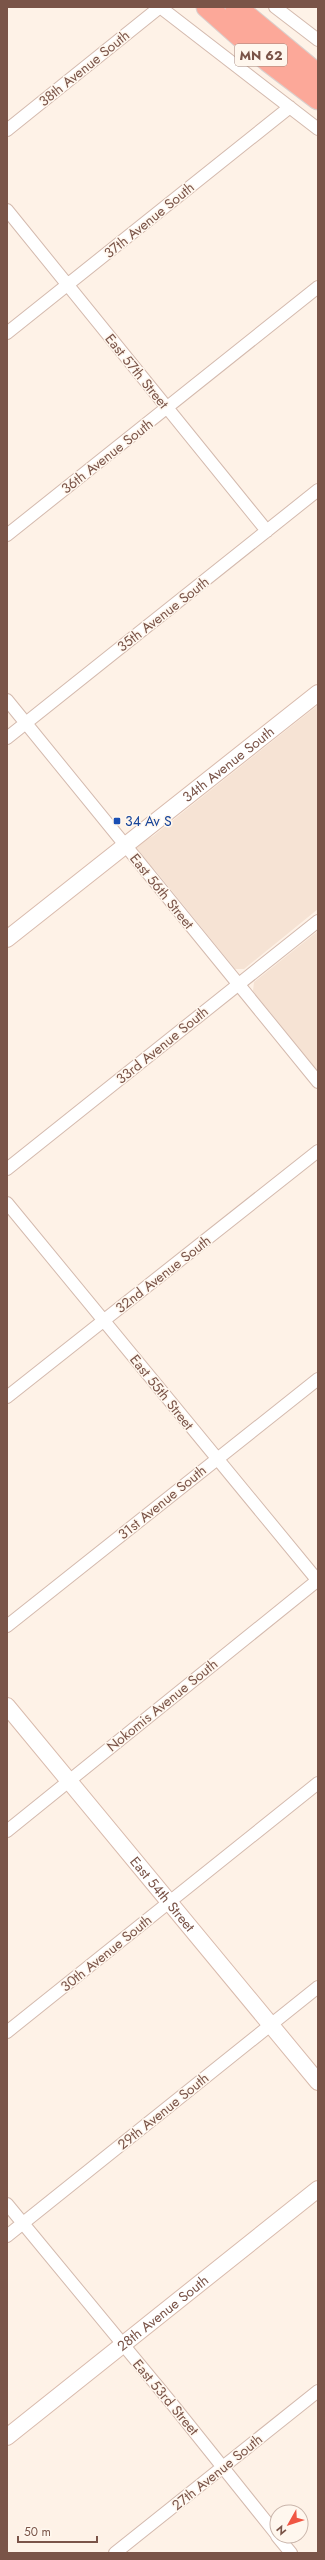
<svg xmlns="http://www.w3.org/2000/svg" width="325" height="2560" font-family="Jost,sans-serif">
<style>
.residential{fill:#f6e3d4}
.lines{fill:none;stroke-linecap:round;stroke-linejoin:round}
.street-casing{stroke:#d4baae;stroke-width:14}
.secondary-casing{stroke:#d9bbad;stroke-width:18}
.highway-casing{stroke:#dacfcc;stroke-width:23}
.street{stroke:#fff;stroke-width:12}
.secondary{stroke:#fff;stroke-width:16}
.highway{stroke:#fca899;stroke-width:21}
.transit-dot{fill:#1a4fb4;stroke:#fff7ee;stroke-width:1.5}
.labels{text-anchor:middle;stroke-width:3;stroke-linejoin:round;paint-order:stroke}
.shield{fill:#fff7ee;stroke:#a2857a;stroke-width:1}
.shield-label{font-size:13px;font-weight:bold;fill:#7a5448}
.street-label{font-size:14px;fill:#7a5448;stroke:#fff7ee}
.transit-label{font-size:14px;fill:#164399;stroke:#fff7ee;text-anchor:start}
</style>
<rect width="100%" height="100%" fill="#fef2e7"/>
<!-- residential -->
<path class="residential" d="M 318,705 L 318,909 L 244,969 L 235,969 L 155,870 L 140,858 L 135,850 L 136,845 L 153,836 Z
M 318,931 L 318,1072 L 253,991 L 254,982 Z"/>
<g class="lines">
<!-- street casing -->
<g class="street-casing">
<path id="street" d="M 160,7 L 318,129
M 275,7 L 318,40
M 7,130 L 160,7
M 7,210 L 267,531
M 7,333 L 290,107
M 7,535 L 318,287
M 7,700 L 318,1082
M 7,738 L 318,490
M 7,1169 L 318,921
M 7,1203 L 318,1581
M 7,1397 L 318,1151
M 7,1626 L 318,1379
M 7,1831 L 318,1580
M 7,2032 L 318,1783
M 7,2204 L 173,2405 L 277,2535
M 7,2236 L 318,1987
M 277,2536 L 291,2553
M 115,2553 L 318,2391"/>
</g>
<!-- secondary casing -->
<g class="secondary-casing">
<g id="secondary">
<path id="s1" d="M 7,939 L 318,693"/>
<path id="s2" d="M 7,1706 L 318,2082"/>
<path id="s3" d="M 7,2437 L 318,2189"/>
</g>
</g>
<!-- highway casing -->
<g class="highway-casing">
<path id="highway" d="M 207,7 L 268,61 L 318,99
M 236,7 L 318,75"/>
</g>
<!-- street -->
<use href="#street" class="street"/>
<!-- secondary -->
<use href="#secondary" class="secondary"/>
<!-- highway -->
<use href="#highway" class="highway"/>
</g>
<!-- markers -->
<rect class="transit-dot" x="113" y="817" width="8" height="8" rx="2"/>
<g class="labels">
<!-- shield labels -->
<rect class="shield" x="235" y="44" width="52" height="22" rx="3"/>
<g class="shield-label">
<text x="261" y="60">MN 62</text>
</g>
<!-- street labels -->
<g class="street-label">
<text transform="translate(84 68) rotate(-39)" y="5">38th Avenue South</text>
<text transform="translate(149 220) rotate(-39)" y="5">37th Avenue South</text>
<text transform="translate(137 371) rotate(51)" y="5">East 57th Street</text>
<text transform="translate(107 456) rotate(-38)" y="5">36th Avenue South</text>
<text transform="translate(163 614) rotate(-38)" y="5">35th Avenue South</text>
<text dy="5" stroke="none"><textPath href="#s1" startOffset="282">34th Avenue South</textPath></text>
<text transform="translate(162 891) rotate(51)" y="5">East 56th Street</text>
<text transform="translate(162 1045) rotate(-39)" y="5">33rd Avenue South</text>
<text transform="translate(163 1274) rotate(-38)" y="5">32nd Avenue South</text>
<text transform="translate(162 1392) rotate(51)" y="5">East 55th Street</text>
<text transform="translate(162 1502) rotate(-39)" y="5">31st Avenue South</text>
<text transform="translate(162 1705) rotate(-39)" y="5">Nokomis Avenue South</text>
<text dy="5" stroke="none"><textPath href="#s2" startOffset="244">East 54th Street</textPath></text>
<text transform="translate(106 1953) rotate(-39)" y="5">30th Avenue South</text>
<text transform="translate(163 2111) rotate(-39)" y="5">29th Avenue South</text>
<text dy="5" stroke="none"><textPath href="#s3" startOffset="199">28th Avenue South</textPath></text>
<text transform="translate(166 2397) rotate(50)" y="5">East 53rd Street</text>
<text transform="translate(217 2472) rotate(-39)" y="5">27th Avenue South</text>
</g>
<!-- transit labels -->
<g class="transit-label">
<text x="125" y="826">34 Av S</text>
</g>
</g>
<!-- border -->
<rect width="325" height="2560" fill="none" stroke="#7a5448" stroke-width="16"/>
<!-- north arrow -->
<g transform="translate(289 2524) rotate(231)"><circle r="19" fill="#fff7ee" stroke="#cab6ac"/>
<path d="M0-3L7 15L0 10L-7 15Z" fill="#f05643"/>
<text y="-6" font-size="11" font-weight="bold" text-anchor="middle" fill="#7a5448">N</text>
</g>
<!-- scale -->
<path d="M18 2536v6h79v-6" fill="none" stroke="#7a5448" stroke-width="2"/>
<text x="24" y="2536" font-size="12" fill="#7a5448" stroke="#fff7ee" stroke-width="3" paint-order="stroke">50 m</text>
</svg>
